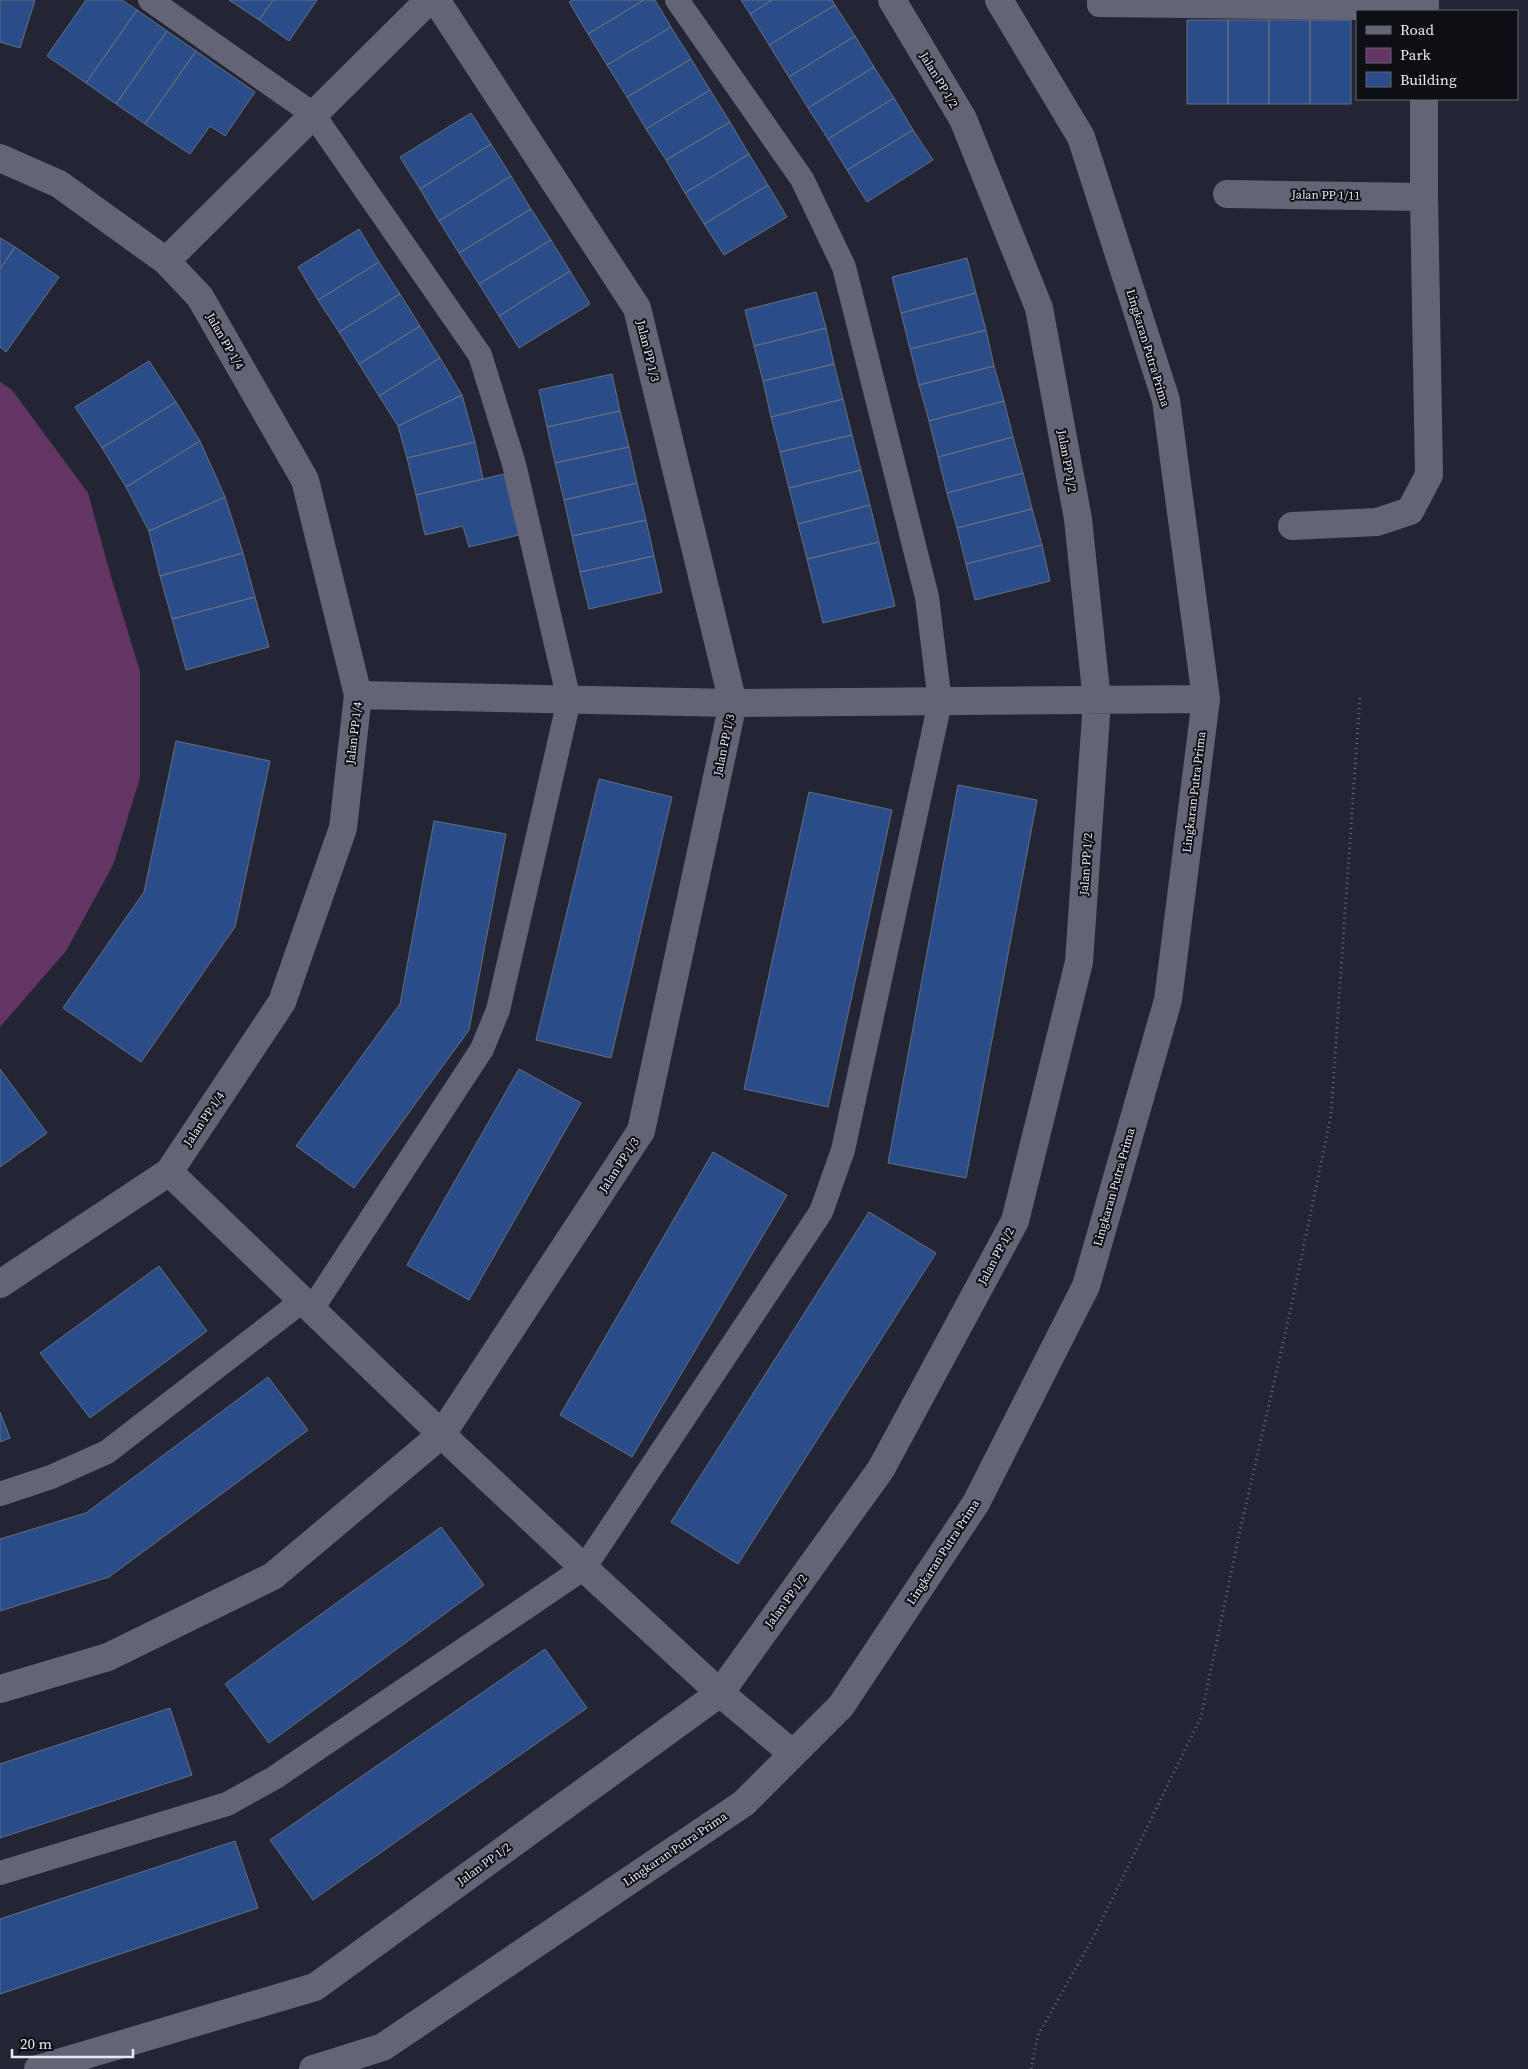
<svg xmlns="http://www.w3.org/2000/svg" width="1528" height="2069" font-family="'Source Serif 4',serif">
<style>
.green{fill:#643564}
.building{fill:#2a4d89;stroke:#656f7f}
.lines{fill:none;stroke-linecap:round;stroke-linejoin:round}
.path{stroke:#696a78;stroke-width:3;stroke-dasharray:1 4;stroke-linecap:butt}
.lane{stroke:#636476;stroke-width:24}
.street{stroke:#636476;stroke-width:28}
.labels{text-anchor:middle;stroke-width:4;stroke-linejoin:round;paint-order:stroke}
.street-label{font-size:12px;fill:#e8e8f3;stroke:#0e0f15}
</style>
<rect width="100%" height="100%" fill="#242534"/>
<!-- green -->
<path class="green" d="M 0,382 L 12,390 L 88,493 L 112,580 L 140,671 L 140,778 L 113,865 L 66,951 L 0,1027 Z"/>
<!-- building -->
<path class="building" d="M 0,0 L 35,0 L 20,48 L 0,42 Z
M 86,0 L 122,0 L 137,10 L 86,83 L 47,56 Z
M 229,0 L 273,0 L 259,20 Z
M 273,0 L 317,0 L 289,41 L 259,20 Z
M 572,0 L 644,0 L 588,34 L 569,2 Z
M 644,0 L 655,0 L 671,27 L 607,65 L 588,34 Z
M 741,0 L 772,0 L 750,14 Z
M 772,0 L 832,0 L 835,5 L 769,45 L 750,14 Z
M 835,5 L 855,36 L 789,77 L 769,45 Z
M 137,10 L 167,31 L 116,104 L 86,83 Z
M 1187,20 L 1228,20 L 1228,104 L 1187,104 Z
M 1228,20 L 1269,20 L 1269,104 L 1228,104 Z
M 1269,20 L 1310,20 L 1310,104 L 1269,104 Z
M 1310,20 L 1351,20 L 1351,104 L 1310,104 Z
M 671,27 L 691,59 L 627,97 L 607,65 Z
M 167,31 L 196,51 L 145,124 L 116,104 Z
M 855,36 L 874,67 L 808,108 L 789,77 Z
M 196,51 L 255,92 L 225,136 L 210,126 L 190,154 L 145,124 Z
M 691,59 L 710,90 L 646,129 L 627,97 Z
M 874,67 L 894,98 L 828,139 L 808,108 Z
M 710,90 L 730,122 L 666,160 L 646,129 Z
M 894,98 L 913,130 L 847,170 L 828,139 Z
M 471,113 L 491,144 L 420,189 L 400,157 Z
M 730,122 L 749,154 L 685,193 L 666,160 Z
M 913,130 L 933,160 L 867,202 L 847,170 Z
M 491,144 L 511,176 L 439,221 L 420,189 Z
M 749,154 L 768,185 L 704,224 L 685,193 Z
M 511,176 L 531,209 L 459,253 L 439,221 Z
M 768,185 L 787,217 L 724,255 L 704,224 Z
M 531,209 L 551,240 L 479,284 L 459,253 Z
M 359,229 L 379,262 L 318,300 L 298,267 Z
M 0,238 L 15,247 L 0,269 Z
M 551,240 L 570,271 L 499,316 L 479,284 Z
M 15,247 L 59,277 L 6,352 L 0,347 L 0,269 Z
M 967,258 L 976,293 L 901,313 L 892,277 Z
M 379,262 L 400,294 L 339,332 L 318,300 Z
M 570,271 L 590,304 L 519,348 L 499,316 Z
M 816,292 L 826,328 L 754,346 L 745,310 Z
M 976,293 L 986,330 L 910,349 L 901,313 Z
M 400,294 L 420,326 L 359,364 L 339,332 Z
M 420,326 L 440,358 L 379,396 L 359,364 Z
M 826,328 L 834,364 L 763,381 L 754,346 Z
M 986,330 L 994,366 L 919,385 L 910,349 Z
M 440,358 L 462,395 L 398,426 L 379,396 Z
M 149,361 L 176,402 L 102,448 L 75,407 Z
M 834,364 L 843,399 L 771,417 L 763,381 Z
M 994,366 L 1004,401 L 929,421 L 919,385 Z
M 612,374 L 620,411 L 547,427 L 539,390 Z
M 462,395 L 475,442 L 407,458 L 398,426 Z
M 843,399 L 852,435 L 780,452 L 771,417 Z
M 1004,401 L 1013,437 L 938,457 L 929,421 Z
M 176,402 L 200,441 L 126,487 L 102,448 Z
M 620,411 L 629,447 L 555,463 L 547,427 Z
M 852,435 L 861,470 L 789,488 L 780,452 Z
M 1013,437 L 1023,473 L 947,493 L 938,457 Z
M 200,441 L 225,497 L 149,531 L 126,487 Z
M 475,442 L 483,479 L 416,495 L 407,458 Z
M 629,447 L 637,483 L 564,500 L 555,463 Z
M 861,470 L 870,505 L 798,524 L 789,488 Z
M 1023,473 L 1032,509 L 957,528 L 947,493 Z
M 504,474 L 519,535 L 469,547 L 463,526 L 425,535 L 416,495 Z
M 637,483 L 646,520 L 572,536 L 564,500 Z
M 225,497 L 243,553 L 160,576 L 149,531 Z
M 870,505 L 879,542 L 807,559 L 798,524 Z
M 1032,509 L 1042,545 L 966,564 L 957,528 Z
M 646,520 L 654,556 L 580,572 L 572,536 Z
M 879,542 L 895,606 L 823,623 L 807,559 Z
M 1042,545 L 1050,581 L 975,600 L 966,564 Z
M 243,553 L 255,597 L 172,619 L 160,576 Z
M 654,556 L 662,592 L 589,609 L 580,572 Z
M 255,597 L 269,647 L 186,670 L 172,619 Z
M 176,741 L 270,761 L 235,927 L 141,1062 L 63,1008 L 144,892 Z
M 599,779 L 672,797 L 611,1058 L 536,1040 Z
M 958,785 L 1037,800 L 966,1178 L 888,1163 Z
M 809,792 L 892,810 L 828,1107 L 744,1089 Z
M 434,821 L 506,834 L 469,1030 L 354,1188 L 296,1146 L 400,1004 Z
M 0,1069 L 47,1133 L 0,1167 Z
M 519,1069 L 581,1103 L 469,1300 L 407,1265 Z
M 713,1152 L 787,1195 L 632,1457 L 560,1415 Z
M 869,1212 L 936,1253 L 738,1564 L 671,1522 Z
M 159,1266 L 207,1331 L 90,1418 L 40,1353 Z
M 268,1377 L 308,1430 L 109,1577 L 0,1611 L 0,1539 L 86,1513 Z
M 0,1412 L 10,1438 L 0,1442 Z
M 441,1527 L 484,1585 L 269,1743 L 225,1684 Z
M 545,1649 L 587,1708 L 313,1900 L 270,1840 Z
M 170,1708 L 192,1775 L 0,1838 L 0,1764 Z
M 235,1841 L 258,1908 L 0,1994 L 0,1919 Z"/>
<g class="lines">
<!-- path -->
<path class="path" d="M 1031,2069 L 1038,2035 L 1093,1938 L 1201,1717 L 1239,1535 L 1289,1317 L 1331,1115 L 1360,696"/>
<!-- lane -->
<path class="lane" d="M 150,0 L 313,114 L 480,355 L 514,464 L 569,700 L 498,1010 L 482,1049 L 312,1309
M 1099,0 L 1099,5 L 1425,9
M 0,1494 L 51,1477 L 107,1452 L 302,1301
M 0,1873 L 227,1804 L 274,1778 L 584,1568 L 821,1212 L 843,1150 L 940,702 L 927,597 L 844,267 L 802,179 L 677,0"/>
<!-- street -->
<path class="street" d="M 1425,11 L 1425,0
M 0,158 L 59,184 L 166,261 L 200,297 L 305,480 L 358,695 L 343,828 L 282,1002 L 169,1172 L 0,1284
M 1227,194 L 1424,197
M 166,261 L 429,0
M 1292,526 L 1377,522 L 1410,511 L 1429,475 L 1424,197 L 1424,99
M 358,695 L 733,703 L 1206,699
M 169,1172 L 459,1451 L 584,1568 L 720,1693 L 793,1754
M 0,1689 L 108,1657 L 273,1576 L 442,1434 L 641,1131 L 733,703 L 637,308 L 436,0
M 38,2069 L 315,1987 L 720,1693 L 881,1469 L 1015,1221 L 1079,962 L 1097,701 L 1078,519 L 1039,308 L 963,119 L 892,0
M 313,2069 L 383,2047 L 744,1803 L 841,1706 L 976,1503 L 1086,1286 L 1168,1000 L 1206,699 L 1166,400 L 1081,137 L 999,0"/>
</g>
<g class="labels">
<!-- street labels -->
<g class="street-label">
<text transform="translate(939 80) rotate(59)" y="4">Jalan PP 1/2</text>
<text transform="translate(1326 195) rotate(1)" y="4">Jalan PP 1/11</text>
<text transform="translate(225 341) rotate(60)" y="4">Jalan PP 1/4</text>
<text transform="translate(1148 348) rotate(73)" y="4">Lingkaran Putra Prima</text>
<text transform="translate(648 351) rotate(76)" y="4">Jalan PP 1/3</text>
<text transform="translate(1067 461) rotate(80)" y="4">Jalan PP 1/2</text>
<text transform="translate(354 733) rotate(-83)" y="4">Jalan PP 1/4</text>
<text transform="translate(724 745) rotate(-78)" y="4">Jalan PP 1/3</text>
<text transform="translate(1194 792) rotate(-83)" y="4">Lingkaran Putra Prima</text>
<text transform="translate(1086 864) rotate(-86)" y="4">Jalan PP 1/2</text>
<text transform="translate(204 1119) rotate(-56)" y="4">Jalan PP 1/4</text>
<text transform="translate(619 1165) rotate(-57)" y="4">Jalan PP 1/3</text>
<text transform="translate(1114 1187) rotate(-74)" y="4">Lingkaran Putra Prima</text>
<text transform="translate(996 1256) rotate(-62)" y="4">Jalan PP 1/2</text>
<text transform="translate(943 1552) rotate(-57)" y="4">Lingkaran Putra Prima</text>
<text transform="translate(786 1601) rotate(-54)" y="4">Jalan PP 1/2</text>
<text transform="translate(675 1849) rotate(-34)" y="4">Lingkaran Putra Prima</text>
<text transform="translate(484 1864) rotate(-36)" y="4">Jalan PP 1/2</text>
</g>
</g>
<!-- legend -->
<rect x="1356" y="10" width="162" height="90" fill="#0e0f15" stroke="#65666e"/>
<rect x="1366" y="26" width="25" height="8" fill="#636476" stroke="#65666e"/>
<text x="1400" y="35" font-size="15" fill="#e8e8f3">Road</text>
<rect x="1366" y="48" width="25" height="15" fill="#643564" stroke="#65666e"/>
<text x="1400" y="60" font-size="15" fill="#e8e8f3">Park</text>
<rect x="1366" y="72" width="25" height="15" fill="#2a4d89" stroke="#65666e"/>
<text x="1400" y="85" font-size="15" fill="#e8e8f3">Building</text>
<!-- scale -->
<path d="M12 2049v8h121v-8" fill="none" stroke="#e8e8f3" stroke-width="2.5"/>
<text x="20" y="2049" font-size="15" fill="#e8e8f3" stroke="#0e0f15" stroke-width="4" paint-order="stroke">20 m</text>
</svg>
